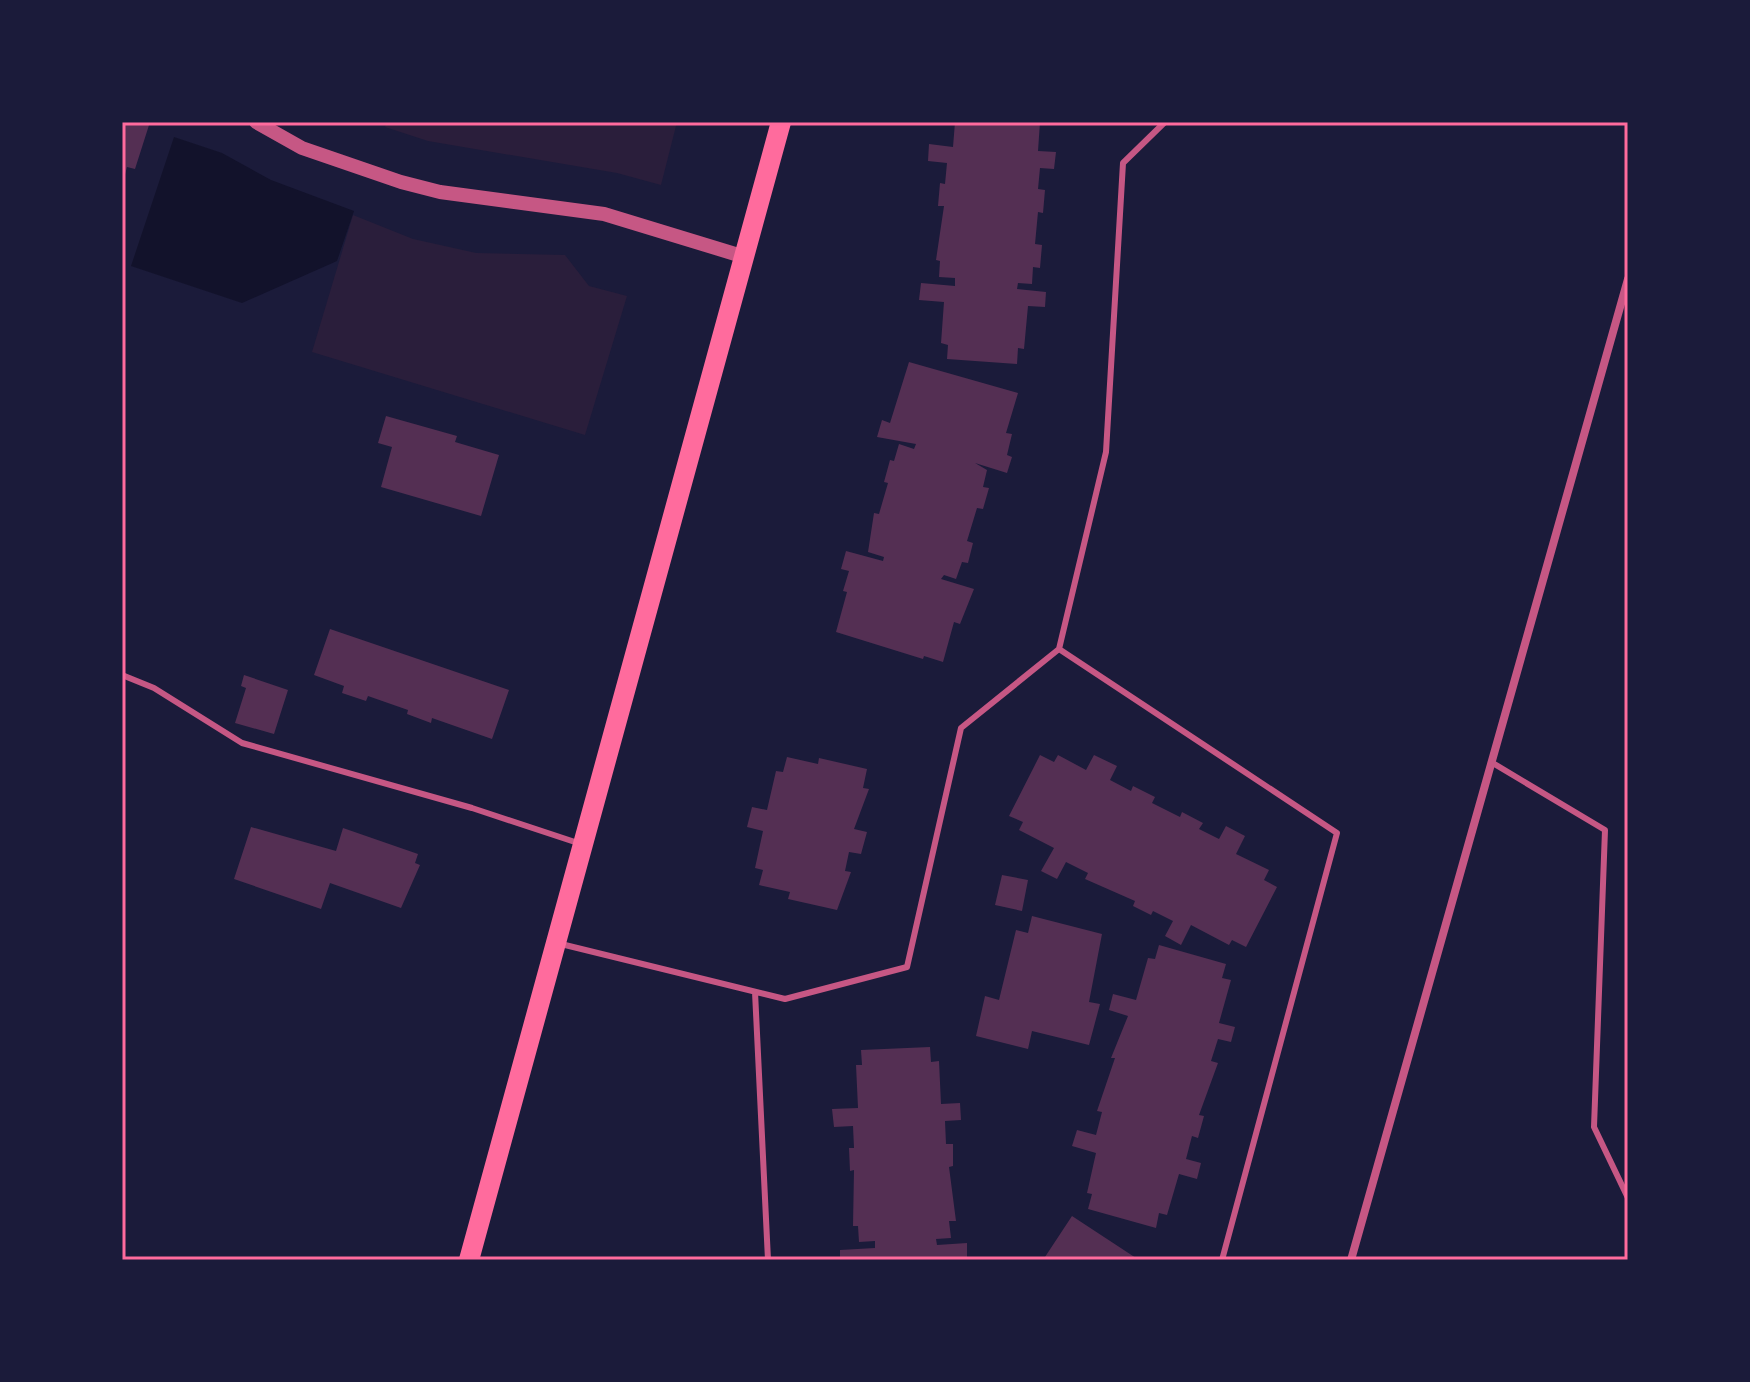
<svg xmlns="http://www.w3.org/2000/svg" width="1750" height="1382" font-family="'Fira Sans Condensed',sans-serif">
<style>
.green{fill:#2a1e3b}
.water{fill:#12122b}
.building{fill:#542f53}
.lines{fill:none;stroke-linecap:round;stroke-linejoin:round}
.service{stroke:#c65784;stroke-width:6}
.minor{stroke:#c65784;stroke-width:8}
.tertiary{stroke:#c65784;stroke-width:14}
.primary{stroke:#ff6b9d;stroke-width:20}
.neatline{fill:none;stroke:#ff6b9d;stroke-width:3}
</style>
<rect width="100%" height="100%" fill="#1b1b3a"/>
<!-- green -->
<path class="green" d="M 387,122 L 677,122 L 661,185 L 617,173 L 428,141 L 385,127 Z
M 353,215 L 413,239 L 476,253 L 565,255 L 589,286 L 627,296 L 585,435 L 312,352 Z"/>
<!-- water -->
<path class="water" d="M 174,137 L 222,153 L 271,180 L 354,211 L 337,261 L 242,303 L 131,266 Z"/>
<!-- building -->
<path class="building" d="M 122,122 L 150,122 L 135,169 L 127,167 L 123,182 Z
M 955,122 L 1040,122 L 1038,151 L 1056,152 L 1054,169 L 1040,168 L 1038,189 L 1045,190 L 1043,213 L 1038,212 L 1035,244 L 1042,245 L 1040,268 L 1033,267 L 1032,284 L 1018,283 L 1017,289 L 1046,292 L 1045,307 L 1028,306 L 1024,349 L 1018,348 L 1017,364 L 947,359 L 948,345 L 941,343 L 944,302 L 919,300 L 921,283 L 955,286 L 955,278 L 939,277 L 940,261 L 936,260 L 944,206 L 938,206 L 940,183 L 945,184 L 947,163 L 928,161 L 929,144 L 953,147 Z
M 909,362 L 1018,393 L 1006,433 L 1012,434 L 1007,455 L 1012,457 L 1007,473 L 975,463 L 987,470 L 983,487 L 989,488 L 983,509 L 977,508 L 967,541 L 973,543 L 968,563 L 962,562 L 956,579 L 944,575 L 941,579 L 974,589 L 960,624 L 954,622 L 943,662 L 924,656 L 923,659 L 836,632 L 847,592 L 843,591 L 849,571 L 841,569 L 846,551 L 883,561 L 884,557 L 868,552 L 874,513 L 879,514 L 888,483 L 884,482 L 890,460 L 894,461 L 899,444 L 914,449 L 916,444 L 877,437 L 882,420 L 890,423 Z
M 386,416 L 457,436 L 455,442 L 499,455 L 481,516 L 381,487 L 392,447 L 378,443 Z
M 330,629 L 509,690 L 492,739 L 432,718 L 431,723 L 407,714 L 408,710 L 368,696 L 366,701 L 342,693 L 344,686 L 314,675 Z
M 244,675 L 288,690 L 274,734 L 235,723 L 246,688 L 241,686 Z
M 1040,755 L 1054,762 L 1058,755 L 1086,770 L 1094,755 L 1117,766 L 1110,780 L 1131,791 L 1133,786 L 1155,797 L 1152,803 L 1180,817 L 1182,812 L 1203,823 L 1199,829 L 1219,839 L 1226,826 L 1245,836 L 1236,854 L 1269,870 L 1264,880 L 1277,887 L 1246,947 L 1232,940 L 1229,945 L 1191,925 L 1181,945 L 1165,936 L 1173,921 L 1153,911 L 1151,915 L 1133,906 L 1135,901 L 1085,879 L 1088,873 L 1066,862 L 1057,879 L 1041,871 L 1054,848 L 1019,830 L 1023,822 L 1009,816 Z
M 787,757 L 818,764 L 819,758 L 867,769 L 863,788 L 869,789 L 854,829 L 867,832 L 861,854 L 849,852 L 845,871 L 851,872 L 837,910 L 788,899 L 790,892 L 759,885 L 763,870 L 755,868 L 763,831 L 747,827 L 752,807 L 767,810 L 776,771 L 783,772 Z
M 251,827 L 336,851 L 343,828 L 418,854 L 415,863 L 420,865 L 401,908 L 330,883 L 321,909 L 234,879 Z
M 1002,875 L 1028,880 L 1022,911 L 995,905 Z
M 1032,916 L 1102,934 L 1089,1002 L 1100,1004 L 1089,1045 L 1032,1031 L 1028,1049 L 976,1036 L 985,996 L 999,1000 L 1016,930 L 1028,933 Z
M 1159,945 L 1226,964 L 1222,978 L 1231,980 L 1219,1023 L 1235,1027 L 1231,1042 L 1218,1039 L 1211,1061 L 1218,1063 L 1199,1115 L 1204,1116 L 1198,1138 L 1192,1136 L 1186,1159 L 1201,1163 L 1197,1179 L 1179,1174 L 1167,1215 L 1159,1213 L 1156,1228 L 1088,1209 L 1092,1194 L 1087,1193 L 1096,1153 L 1072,1146 L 1077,1130 L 1096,1135 L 1102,1112 L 1097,1111 L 1115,1058 L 1111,1058 L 1128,1016 L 1109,1010 L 1113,994 L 1136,1000 L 1148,958 L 1155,959 Z
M 930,1047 L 931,1062 L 939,1061 L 941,1104 L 960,1103 L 961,1120 L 945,1121 L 946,1144 L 953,1144 L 953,1166 L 949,1167 L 956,1221 L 949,1221 L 951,1238 L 936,1239 L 937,1245 L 967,1243 L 967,1260 L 840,1260 L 840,1250 L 875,1248 L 875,1241 L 859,1242 L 858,1226 L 853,1226 L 854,1170 L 850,1171 L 849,1148 L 854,1148 L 853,1126 L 834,1127 L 832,1109 L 858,1108 L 856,1065 L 862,1065 L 861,1050 Z
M 1072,1216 L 1136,1258 L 1135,1260 L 1043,1260 Z"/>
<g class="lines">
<!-- service -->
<path class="service" d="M 1059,649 L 1337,833 L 1222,1260
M 122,675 L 154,688 L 242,743 L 472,808 L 581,844
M 1491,762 L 1605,830 L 1594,1127 L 1628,1198
M 561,944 L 785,999 L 907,967 L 961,728 L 1059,649 L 1106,452 L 1123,163 L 1165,122
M 755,992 L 768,1260"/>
<!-- minor -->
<path class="minor" d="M 1351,1260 L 1628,279"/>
<!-- tertiary -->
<path class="tertiary" d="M 256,122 L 302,148 L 401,182 L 440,192 L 604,214 L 745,257"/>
<!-- primary -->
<path class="primary" d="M 469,1260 L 781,122"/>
</g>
<!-- border -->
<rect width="1750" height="1382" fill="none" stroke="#1b1b3a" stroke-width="248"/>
<rect x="124" y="124" width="1502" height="1134" class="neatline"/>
</svg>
